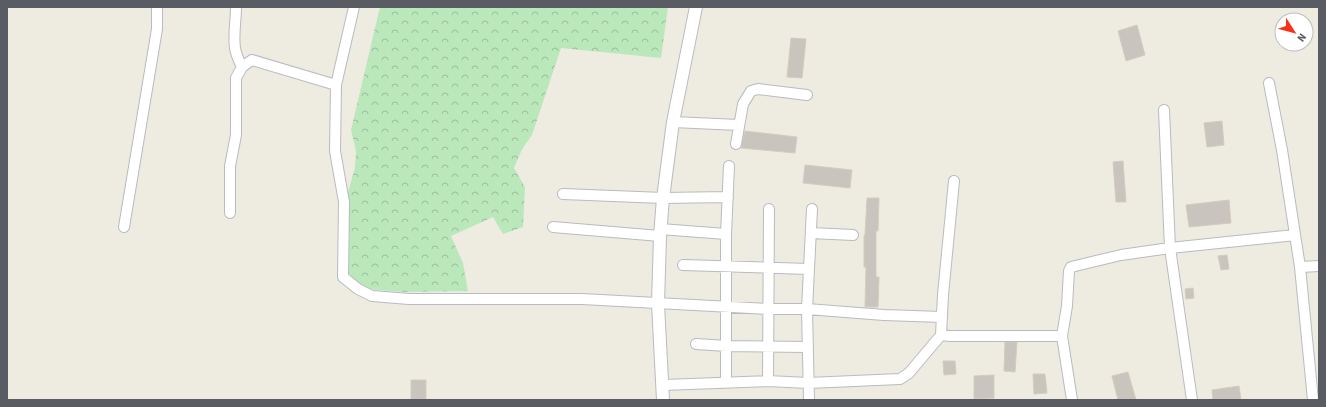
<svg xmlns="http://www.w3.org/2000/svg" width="1326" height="407" font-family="'Source Sans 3',sans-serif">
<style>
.forest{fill:url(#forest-crowns)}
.building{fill:#c9c4bd;stroke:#d3cdbe}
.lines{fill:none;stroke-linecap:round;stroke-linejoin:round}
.minor-casing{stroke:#b8bbc1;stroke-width:12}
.tertiary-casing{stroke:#b8bbc1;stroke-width:14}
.minor{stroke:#fff;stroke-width:10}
.tertiary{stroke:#fff;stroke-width:12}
</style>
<defs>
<pattern id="forest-crowns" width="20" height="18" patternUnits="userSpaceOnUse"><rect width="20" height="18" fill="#bae8bb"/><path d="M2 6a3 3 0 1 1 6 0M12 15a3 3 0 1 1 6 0" fill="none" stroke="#9abf9c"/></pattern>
</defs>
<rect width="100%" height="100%" fill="#eeebe0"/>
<!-- forest -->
<path class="forest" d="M 380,7 L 668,7 L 661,58 L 561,48 L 532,135 L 522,149 L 514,168 L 525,187 L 523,227 L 503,234 L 493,217 L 451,236 L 463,263 L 468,291 L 403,292 L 367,289 L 347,278 L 346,267 L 348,192 L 355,168 L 356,151 L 351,130 Z"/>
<!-- building -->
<path class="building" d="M 1137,25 L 1145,55 L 1126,61 L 1118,31 Z
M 791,38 L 806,39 L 802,78 L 787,77 Z
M 1222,121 L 1224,145 L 1207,147 L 1204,123 Z
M 745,131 L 797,137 L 795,153 L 741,148 Z
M 1123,161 L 1126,202 L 1116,202 L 1113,162 Z
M 805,165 L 852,170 L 850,188 L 803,183 Z
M 867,198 L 879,198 L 878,231 L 876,231 L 876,277 L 879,277 L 878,307 L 865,307 L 866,267 L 864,267 L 864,235 L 865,235 Z
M 1229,200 L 1231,223 L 1189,227 L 1186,205 Z
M 1227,255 L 1229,269 L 1221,270 L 1218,256 Z
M 1193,288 L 1194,298 L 1186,299 L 1185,289 Z
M 1005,342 L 1017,342 L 1015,372 L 1004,371 Z
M 943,361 L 955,361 L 956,374 L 944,375 Z
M 1128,372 L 1136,400 L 1118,400 L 1112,376 Z
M 1033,374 L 1045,374 L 1047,393 L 1034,394 Z
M 994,375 L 994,398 L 974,399 L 974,376 Z
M 411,380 L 426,380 L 426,400 L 411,400 Z
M 1239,386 L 1241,400 L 1213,400 L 1212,390 Z"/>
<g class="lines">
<!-- minor casing -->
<g class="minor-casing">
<path id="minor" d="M 236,7 C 236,21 233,35 235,48 C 236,55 239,61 242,67
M 354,7 L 336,85 L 335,151 L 344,202 L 343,277 L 358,289 L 372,296 L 409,299 L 582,299 L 769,309 L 807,309 L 884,315 L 942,317
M 1269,83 L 1282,150 L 1300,267 L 1319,266
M 1164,110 L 1170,248 L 1192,400
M 673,122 L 739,125
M 736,144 L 743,104 L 751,91 L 758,89 L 807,95
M 954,181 L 943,295 L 941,335 L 950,336 L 1062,336
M 563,194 L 663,198 L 728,197
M 230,213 L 230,166 L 236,135 L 236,78 L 242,67 L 252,60 L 336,85
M 124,227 L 157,29 L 157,7
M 553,227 L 660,236
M 660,229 L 726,234
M 811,233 L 853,235
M 683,265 L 809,269
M 1300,267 L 1313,400
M 696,344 L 727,346 L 808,347
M 768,381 L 769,209
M 726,382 L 726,234 L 729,166
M 663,385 L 768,381 L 808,383 L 900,379 L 909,373 L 941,335
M 809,400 L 807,309 L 812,209
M 1072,400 L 1062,336 L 1067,306 L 1069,271 L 1071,267 L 1121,255 L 1170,248 L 1295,235"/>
</g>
<!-- tertiary casing -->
<g class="tertiary-casing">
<path id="tertiary" d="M 663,400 L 658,304 L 660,236 L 663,198 L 673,122 L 696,7"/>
</g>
<!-- minor -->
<use href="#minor" class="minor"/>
<!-- tertiary -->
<use href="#tertiary" class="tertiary"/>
</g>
<!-- border -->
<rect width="1326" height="407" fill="none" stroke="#595d63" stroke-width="16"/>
<!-- north arrow -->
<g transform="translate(1294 32) rotate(126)"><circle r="19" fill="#ffffff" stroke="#bdbec1"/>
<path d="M0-3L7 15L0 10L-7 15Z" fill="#f8311b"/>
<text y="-6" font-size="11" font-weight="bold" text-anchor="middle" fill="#595d63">N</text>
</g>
</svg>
